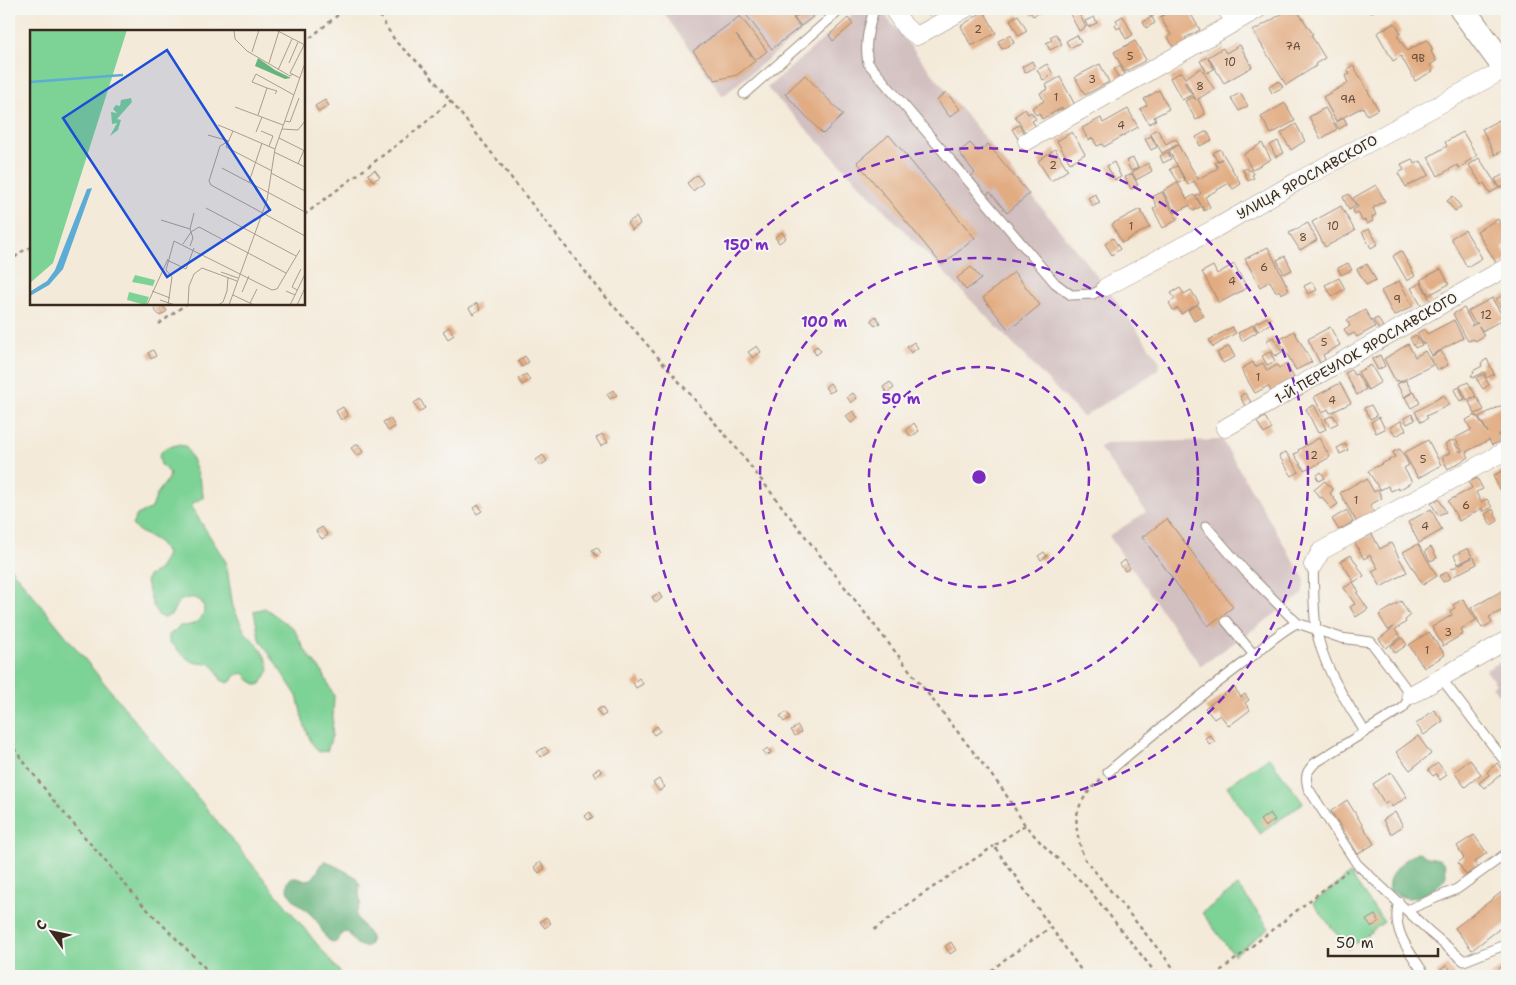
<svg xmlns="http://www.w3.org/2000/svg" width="1516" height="985" font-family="'Shantell Sans',sans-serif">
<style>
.industrial{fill:#d2bfbf}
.green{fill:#7dd295;stroke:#5c7e5a}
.forest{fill:#66b47e;stroke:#506f4e}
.building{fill:#e2ac82}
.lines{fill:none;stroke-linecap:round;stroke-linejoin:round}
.lane-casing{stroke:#988a7c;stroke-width:11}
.street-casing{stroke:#988a7c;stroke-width:19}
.secondary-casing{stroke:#988a7c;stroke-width:27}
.path{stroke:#988a7c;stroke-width:2.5;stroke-dasharray:4 4;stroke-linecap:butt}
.lane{stroke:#fff;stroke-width:9}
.street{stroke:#fff;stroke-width:18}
.secondary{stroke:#fff;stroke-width:25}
.ring{fill:none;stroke:#7b2cbf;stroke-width:2.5;stroke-dasharray:9 6}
.labels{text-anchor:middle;stroke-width:4;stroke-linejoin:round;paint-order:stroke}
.number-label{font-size:11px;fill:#654a37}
.street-label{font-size:14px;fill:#3b2a1e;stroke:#f6f6f2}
.inset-river{fill:none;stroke:#5cacd6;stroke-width:2.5}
.inset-road{fill:none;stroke:#aa9d8e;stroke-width:1}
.view{fill:#1d4ed8;fill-opacity:0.15;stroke:#1d4ed8;stroke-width:2.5}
.inset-edge{fill:none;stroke:#3b2a1e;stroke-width:2.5}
.centre{fill:#7b2cbf;stroke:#f6f6f2;stroke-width:2.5}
.ring-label{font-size:15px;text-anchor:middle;font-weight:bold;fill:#7b2cbf;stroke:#f6f6f2;stroke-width:4;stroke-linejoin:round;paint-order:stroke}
</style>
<rect width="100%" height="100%" fill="#f6f6f2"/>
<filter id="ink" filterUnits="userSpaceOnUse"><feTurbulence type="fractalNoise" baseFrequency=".02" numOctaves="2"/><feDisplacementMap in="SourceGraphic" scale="10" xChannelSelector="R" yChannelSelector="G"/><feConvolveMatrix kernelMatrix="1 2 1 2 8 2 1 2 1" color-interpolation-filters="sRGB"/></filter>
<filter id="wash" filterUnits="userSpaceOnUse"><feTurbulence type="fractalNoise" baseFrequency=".0096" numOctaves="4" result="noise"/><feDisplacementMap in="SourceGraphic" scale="20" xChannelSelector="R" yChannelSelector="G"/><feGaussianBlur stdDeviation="1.12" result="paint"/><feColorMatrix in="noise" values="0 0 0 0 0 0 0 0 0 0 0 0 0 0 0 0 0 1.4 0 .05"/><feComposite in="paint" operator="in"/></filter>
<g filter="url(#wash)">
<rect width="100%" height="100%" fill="#f4ead9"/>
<!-- industrial -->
<path class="industrial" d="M 661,9 L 829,9 L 723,96 Z
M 858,9 L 880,9 L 1106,287 L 1160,362 L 1157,371 L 1083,417 L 767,88 Z
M 1222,440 L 1305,580 L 1302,595 L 1201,666 L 1109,536 L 1146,512 L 1099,447 L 1107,443 Z
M 1507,658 L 1507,705 L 1492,686 L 1496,684 L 1486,670 Z"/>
<!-- green -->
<path class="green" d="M 177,445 L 185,446 C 191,453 204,488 203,498 L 193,503 L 192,508 L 226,562 L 233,607 L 245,632 L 258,645 L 267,660 L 269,670 L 261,684 L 257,685 L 249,680 L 244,673 L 236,675 L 233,680 L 228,683 L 221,680 L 215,668 L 209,663 C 189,666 183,654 169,642 L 169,635 L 180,626 C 210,627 211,595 188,598 C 178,600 176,605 172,614 L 164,618 L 159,616 L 153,606 L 146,582 L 148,576 C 159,572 162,565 167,554 C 156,533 146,540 132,525 L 137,515 L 152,508 L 157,494 L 168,479 L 170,473 L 161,465 L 159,456 C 163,448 167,447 177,445 Z
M 9,566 L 343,976 L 9,976 Z
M 265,608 L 294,629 L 304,649 L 323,673 L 334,696 L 332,736 L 327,751 L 319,752 L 311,742 L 304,724 L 297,696 L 259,638 L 254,611 Z
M 1269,757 L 1303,803 L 1260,834 L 1227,786 Z
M 1350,874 L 1384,922 L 1348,949 L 1313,903 Z
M 1238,886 L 1269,928 L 1234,955 L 1202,913 Z"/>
<!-- forest -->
<path class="forest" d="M 1417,852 C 1423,852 1423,856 1428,857 C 1435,859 1438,857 1444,863 C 1445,866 1446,871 1446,875 C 1444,886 1418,899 1407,898 C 1401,897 1394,893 1389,890 C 1386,874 1404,860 1417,852 Z
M 326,861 L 356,877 L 360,885 L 359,894 L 361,903 L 356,913 L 357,918 L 371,937 L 370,944 L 366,947 C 356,946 353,941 349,933 L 344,932 L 335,943 C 323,940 323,929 316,920 C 310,912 294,902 290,895 C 286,888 286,882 292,877 L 304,880 L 312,879 L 318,871 L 320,865 Z"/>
<g id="blocks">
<!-- building -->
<path class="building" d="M 748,9 L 786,9 L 788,11 L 790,9 L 798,9 L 801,12 L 793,18 L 800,27 L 772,49 L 744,12 Z
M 806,9 L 813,17 L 801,26 L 794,18 Z
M 925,9 L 932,9 L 934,12 L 929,15 Z
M 933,9 L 951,9 L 938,16 Z
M 1028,9 L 1046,9 L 1033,16 Z
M 1075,9 L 1077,9 L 1086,27 L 1079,31 L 1069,12 Z
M 1146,9 L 1156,9 L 1158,13 L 1151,17 Z
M 1171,9 L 1179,10 L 1188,9 L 1200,30 L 1185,38 L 1188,44 L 1175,51 L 1168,37 L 1171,35 L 1160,17 L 1164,15 L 1163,13 Z
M 1290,9 L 1296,9 L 1313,34 L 1311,35 L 1325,58 L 1315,64 L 1316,66 L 1286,85 L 1253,31 Z
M 1368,9 L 1378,9 L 1370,13 Z
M 984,11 L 996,33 L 971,46 L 961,26 Z
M 1018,15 L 1027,31 L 1019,36 L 1010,20 Z
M 740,16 L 767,51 L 756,60 L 736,35 L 755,61 L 737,75 L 715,80 L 693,51 Z
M 1123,16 L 1133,35 L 1126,39 L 1120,27 L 1117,29 L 1115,25 L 1118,23 L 1116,20 Z
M 1094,17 L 1097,23 L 1088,27 L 1085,21 Z
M 1152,17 L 1155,23 L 1146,28 L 1143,22 Z
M 848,18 L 853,24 L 833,41 L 829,35 Z
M 1395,23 L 1401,33 L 1397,35 L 1407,51 L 1427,40 L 1433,50 L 1431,51 L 1436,61 L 1430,65 L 1433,71 L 1415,81 L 1401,56 L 1393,61 L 1377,33 Z
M 1056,34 L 1062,44 L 1050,50 L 1046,43 L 1052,40 L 1050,37 Z
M 1011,35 L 1014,43 L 1002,49 L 998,41 Z
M 1077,35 L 1081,42 L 1070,48 L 1066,41 Z
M 1135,41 L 1146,60 L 1125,72 L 1114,52 Z
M 1240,45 L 1252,67 L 1224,83 L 1208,57 L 1223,48 L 1226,53 Z
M 1207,57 L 1214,69 L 1207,73 L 1200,61 Z
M 1032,61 L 1035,67 L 1025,73 L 1022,67 Z
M 1047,64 L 1053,74 L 1043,80 L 1037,70 Z
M 1100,64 L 1109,82 L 1085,95 L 1075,77 Z
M 1353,65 L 1378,109 L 1367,115 L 1363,107 L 1336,121 L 1323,97 L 1348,83 L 1345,76 L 1350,74 L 1347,69 Z
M 1120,66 L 1127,78 L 1120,81 L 1114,69 Z
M 1201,68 L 1214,89 L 1198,99 L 1205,114 L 1196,120 L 1185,101 L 1193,97 L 1196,100 L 1186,82 L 1187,81 L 1184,82 L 1192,95 L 1182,100 L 1170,78 L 1181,72 L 1185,78 Z
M 805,75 L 843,115 L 823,134 L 785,94 Z
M 1060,77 L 1076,107 L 1065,113 L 1062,108 L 1042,119 L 1039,113 L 1036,115 L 1032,108 L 1044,101 L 1040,93 L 1048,89 L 1046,85 Z
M 1279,81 L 1283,87 L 1272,93 L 1269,87 Z
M 1159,90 L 1169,109 L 1154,117 L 1156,120 L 1149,124 L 1140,109 L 1147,105 L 1144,99 Z
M 946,92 L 960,109 L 950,117 L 937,100 Z
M 1240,93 L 1248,106 L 1239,111 L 1231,98 Z
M 325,100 L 329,106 L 319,112 L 315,106 Z
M 1285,103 L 1295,121 L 1271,134 L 1261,117 Z
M 1325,108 L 1337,129 L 1321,139 L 1309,117 Z
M 1025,109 L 1028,114 L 1031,112 L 1036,119 L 1032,121 L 1036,127 L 1026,134 L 1015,116 Z
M 1128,109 L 1138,127 L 1104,147 L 1102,144 L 1097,146 L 1093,138 L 1088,140 L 1082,128 L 1101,118 L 1103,123 Z
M 1344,118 L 1347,124 L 1339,129 L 1335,123 Z
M 1507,118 L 1507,148 L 1495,155 L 1482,129 L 1499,120 L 1500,122 Z
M 1296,124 L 1305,141 L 1291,150 L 1281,133 Z
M 1019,125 L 1025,135 L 1018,139 L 1012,129 Z
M 1157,129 L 1166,144 L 1173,140 L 1177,140 L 1179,144 L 1162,153 L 1150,133 Z
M 1207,131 L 1212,140 L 1200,146 L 1196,137 Z
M 1072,132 L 1085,154 L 1070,163 L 1057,141 Z
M 1463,132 L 1477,156 L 1465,163 L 1466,165 L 1459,168 L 1457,165 L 1438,176 L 1428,157 L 1447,146 L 1445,142 Z
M 889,135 L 975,238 L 942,265 L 857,162 Z
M 1151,136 L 1157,147 L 1151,150 L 1145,139 Z
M 1278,141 L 1284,153 L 1276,157 L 1270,145 Z
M 970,143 L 978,152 L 988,144 L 1029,194 L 1007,213 L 990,192 L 986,195 L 971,176 L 975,173 L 959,152 Z
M 1262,143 L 1271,159 L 1252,170 L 1244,154 Z
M 1178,145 L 1198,179 L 1218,168 L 1215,163 L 1222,159 L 1217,161 L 1213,153 L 1220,149 L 1241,184 L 1233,189 L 1229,183 L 1205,197 L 1210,207 L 1204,211 L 1202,206 L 1193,211 L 1190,205 L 1175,213 L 1163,191 L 1177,182 L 1187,199 L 1194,195 L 1201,205 L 1196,196 L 1201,193 L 1194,181 L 1188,185 L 1169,151 Z
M 1055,149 L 1068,170 L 1051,181 L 1038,161 Z
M 1168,152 L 1171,159 L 1163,163 L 1160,156 Z
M 1133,158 L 1138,167 L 1131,171 L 1126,161 Z
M 1479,158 L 1499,188 L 1490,193 L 1484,183 L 1482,185 L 1469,165 Z
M 1412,159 L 1415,164 L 1421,161 L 1429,175 L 1406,187 L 1398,173 L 1404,170 L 1401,164 Z
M 1114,162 L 1121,177 L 1115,180 L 1107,166 Z
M 1148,163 L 1152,171 L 1136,180 L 1132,172 Z
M 1177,166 L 1185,180 L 1179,183 L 1170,169 Z
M 1247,168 L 1249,171 L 1251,170 L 1254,174 L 1252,175 L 1254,178 L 1248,181 L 1243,170 Z
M 375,170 L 380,177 L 373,181 L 368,174 Z
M 1507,173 L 1507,184 L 1500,188 L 1495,179 Z
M 1132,174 L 1138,185 L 1131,189 L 1125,177 Z
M 697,175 L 703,183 L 693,191 L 687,183 Z
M 1376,185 L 1385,201 L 1373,208 L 1376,215 L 1372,217 L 1373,221 L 1367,224 L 1365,220 L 1362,221 L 1358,212 L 1355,214 L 1353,210 L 1358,207 L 1353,198 Z
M 1162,192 L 1177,220 L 1163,228 L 1153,209 L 1157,206 L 1152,197 Z
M 1095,194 L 1100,203 L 1093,206 L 1088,198 Z
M 1349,194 L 1356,206 L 1349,210 L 1343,197 Z
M 1453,196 L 1461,207 L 1455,211 L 1447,201 Z
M 1341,206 L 1355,231 L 1325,247 L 1312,222 Z
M 1140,209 L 1150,227 L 1122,243 L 1112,224 Z
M 636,217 L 640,224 L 632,230 L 627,223 Z
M 1498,219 L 1501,225 L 1506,222 L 1507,225 L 1507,244 L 1502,247 L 1507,257 L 1507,261 L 1498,266 L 1477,231 Z
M 1308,223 L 1317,240 L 1300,250 L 1289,233 Z
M 1369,229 L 1378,244 L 1371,248 L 1362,232 Z
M 1465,230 L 1482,258 L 1467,267 L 1451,238 Z
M 782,232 L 786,238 L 779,243 L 775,237 Z
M 1113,238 L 1120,249 L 1112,255 L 1105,244 Z
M 1268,247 L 1289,290 L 1281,294 L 1279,290 L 1276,292 L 1270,281 L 1260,287 L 1245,259 Z
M 1401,251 L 1415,276 L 1407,281 L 1393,256 Z
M 1285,256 L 1292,270 L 1284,274 L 1277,260 Z
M 1348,263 L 1352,270 L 1341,275 L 1338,268 Z
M 1234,264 L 1247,288 L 1219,303 L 1202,272 L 1213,266 L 1217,274 Z
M 1367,264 L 1376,280 L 1366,285 L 1357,269 Z
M 971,267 L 981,279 L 966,290 L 957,278 Z
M 1441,269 L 1449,284 L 1429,295 L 1420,280 Z
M 1014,272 L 1040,305 L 1009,330 L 983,298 Z
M 1339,278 L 1345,289 L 1332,296 L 1325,285 Z
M 1399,281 L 1413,306 L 1394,316 L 1381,291 Z
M 1312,282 L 1317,290 L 1308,294 L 1304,286 Z
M 1421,283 L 1431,302 L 1422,307 L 1411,288 Z
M 1180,288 L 1184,294 L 1191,290 L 1199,303 L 1181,314 L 1178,308 L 1173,310 L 1169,303 L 1175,299 L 1171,293 Z
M 1507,293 L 1507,313 L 1505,314 L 1496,299 Z
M 1492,298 L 1504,319 L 1482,331 L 1479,326 L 1484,336 L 1475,341 L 1474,339 L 1468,341 L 1453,314 L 1464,308 L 1473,325 L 1471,326 L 1478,323 L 1475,323 L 1468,311 Z
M 477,303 L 480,309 L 473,314 L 469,308 Z
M 161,304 L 167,311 L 160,316 L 154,309 Z
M 1198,305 L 1204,316 L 1194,321 L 1188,310 Z
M 1365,310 L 1375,327 L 1357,337 L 1354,333 L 1348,336 L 1344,329 L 1350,326 L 1347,320 Z
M 876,316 L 880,323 L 875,326 L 871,320 Z
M 1267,317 L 1271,323 L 1258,331 L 1254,324 Z
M 1378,318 L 1384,329 L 1380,332 L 1373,320 Z
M 1454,320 L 1463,338 L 1432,355 L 1425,343 L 1423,344 L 1417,333 L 1424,329 L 1427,334 Z
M 1253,325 L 1257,332 L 1242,341 L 1238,333 Z
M 449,327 L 454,335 L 448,339 L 443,331 Z
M 1232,327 L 1236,333 L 1213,347 L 1209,340 Z
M 1330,327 L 1340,345 L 1323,355 L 1325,360 L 1320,363 L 1308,339 Z
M 1294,331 L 1312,362 L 1296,370 L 1279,340 Z
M 1416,335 L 1422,345 L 1415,348 L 1410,338 Z
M 1273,337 L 1282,352 L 1275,356 L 1266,341 Z
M 914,342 L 918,348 L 911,353 L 907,347 Z
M 1408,344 L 1415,357 L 1425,351 L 1433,365 L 1399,382 L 1398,380 L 1396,382 L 1384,359 Z
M 757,346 L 761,352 L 753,358 L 748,352 Z
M 817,346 L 821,351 L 816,355 L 813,349 Z
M 1229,346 L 1235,357 L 1223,363 L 1217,353 Z
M 153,350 L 156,356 L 151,359 L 148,353 Z
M 1441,351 L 1448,365 L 1438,370 L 1430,357 Z
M 1270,352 L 1275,361 L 1267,365 L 1262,356 Z
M 1380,355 L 1385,366 L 1378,370 L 1372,359 Z
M 525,356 L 529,362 L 522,367 L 518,361 Z
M 1487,359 L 1494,374 L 1487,378 L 1484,372 L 1473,378 L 1471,375 L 1474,373 L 1473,371 L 1482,366 L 1481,363 Z
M 1253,362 L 1255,367 L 1263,363 L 1267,371 L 1277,365 L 1279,368 L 1287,364 L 1294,378 L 1271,391 L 1268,386 L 1255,393 L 1241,369 Z
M 1371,365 L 1381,382 L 1368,390 L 1358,372 Z
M 1351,370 L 1354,375 L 1357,374 L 1366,389 L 1357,395 L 1345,373 Z
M 526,374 L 530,380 L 522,385 L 518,379 Z
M 1483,374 L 1489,385 L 1483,389 L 1476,378 Z
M 1406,380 L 1412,392 L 1404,397 L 1397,384 Z
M 890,382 L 894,388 L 887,393 L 883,387 Z
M 1468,382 L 1476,396 L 1467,400 L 1460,386 Z
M 830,383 L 835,390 L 829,393 L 825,387 Z
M 1340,383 L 1351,403 L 1330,413 L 1328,409 L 1322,413 L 1314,397 Z
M 1459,387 L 1465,399 L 1460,401 L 1454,390 Z
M 613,390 L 617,395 L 610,399 L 607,394 Z
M 1414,392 L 1420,403 L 1411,408 L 1405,397 Z
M 853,393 L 857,398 L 851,403 L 847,397 Z
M 1245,393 L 1251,402 L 1245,406 L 1240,396 Z
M 1444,395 L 1449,405 L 1426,416 L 1428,418 L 1421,422 L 1415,412 Z
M 1477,397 L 1484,410 L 1475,414 L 1469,402 Z
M 1507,398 L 1507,430 L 1498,435 L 1501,441 L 1492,445 L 1489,440 L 1466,452 L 1469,457 L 1448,469 L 1442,457 L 1450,453 L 1445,444 L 1453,440 L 1460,452 L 1462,451 L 1455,438 L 1471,430 L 1466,420 L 1475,415 L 1475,417 L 1477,416 L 1488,433 L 1479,417 L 1504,404 L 1503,401 Z
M 420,399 L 425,408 L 419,412 L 414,403 Z
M 1314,405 L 1326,429 L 1318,433 L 1306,409 Z
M 1371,405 L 1377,416 L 1370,419 L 1364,408 Z
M 343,407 L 348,416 L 341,420 L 336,411 Z
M 853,411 L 858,418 L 851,423 L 846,416 Z
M 1412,414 L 1415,420 L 1407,424 L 1404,418 Z
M 1333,415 L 1338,423 L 1330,427 L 1325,419 Z
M 1265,417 L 1272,429 L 1264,434 L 1257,422 Z
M 1379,417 L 1385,429 L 1376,433 L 1371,422 Z
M 390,418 L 395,427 L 388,431 L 383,422 Z
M 1401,421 L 1406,430 L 1396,436 L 1390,427 Z
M 914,423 L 919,431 L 911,437 L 906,430 Z
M 602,434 L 608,442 L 601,446 L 596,438 Z
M 1319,438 L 1330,457 L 1309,469 L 1308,468 L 1304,470 L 1294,454 L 1299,452 L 1298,450 Z
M 1428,440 L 1441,465 L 1418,478 L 1404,453 Z
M 358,444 L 363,452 L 357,456 L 351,448 Z
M 1345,444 L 1348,450 L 1340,454 L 1337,448 Z
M 1400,449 L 1409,465 L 1404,468 L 1412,482 L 1399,490 L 1398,488 L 1391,491 L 1388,486 L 1380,490 L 1368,471 L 1395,457 L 1393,452 Z
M 1286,452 L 1299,472 L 1292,476 L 1279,456 Z
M 543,455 L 547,461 L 540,466 L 536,460 Z
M 1507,468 L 1507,490 L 1502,493 L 1493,476 Z
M 1321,472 L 1325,478 L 1319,481 L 1316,476 Z
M 1477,478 L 1483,489 L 1476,492 L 1481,502 L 1487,499 L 1492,507 L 1483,512 L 1482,508 L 1459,521 L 1448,501 L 1472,488 L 1469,482 Z
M 1367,479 L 1374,492 L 1378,490 L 1382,498 L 1370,505 L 1374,513 L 1357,523 L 1340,493 L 1362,480 L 1363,482 Z
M 1325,481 L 1333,490 L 1330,493 L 1338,504 L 1331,509 L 1322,497 L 1320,498 L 1314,490 Z
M 1439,499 L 1446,512 L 1438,515 L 1431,503 Z
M 479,505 L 482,511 L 477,514 L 473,508 Z
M 1431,509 L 1442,530 L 1419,543 L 1408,522 Z
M 1493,509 L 1498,521 L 1491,525 L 1485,514 Z
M 1347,510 L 1353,522 L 1339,530 L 1332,519 Z
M 1167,519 L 1233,607 L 1208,626 L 1142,537 Z
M 322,527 L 328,535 L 322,539 L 316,531 Z
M 1372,534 L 1380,549 L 1391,543 L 1407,572 L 1381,587 L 1372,571 L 1378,568 L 1370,555 L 1364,559 L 1355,543 Z
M 1418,544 L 1437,576 L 1423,585 L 1403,552 Z
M 597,547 L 601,553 L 596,556 L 592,550 Z
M 1431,547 L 1437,558 L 1430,561 L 1425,551 Z
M 1468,548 L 1472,557 L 1458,564 L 1454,555 Z
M 1044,552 L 1047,556 L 1041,560 L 1038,556 Z
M 1351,555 L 1364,576 L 1354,582 L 1341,561 Z
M 1474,557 L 1477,564 L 1454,576 L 1451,569 Z
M 1125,560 L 1130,568 L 1125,571 L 1120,564 Z
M 1447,572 L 1451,578 L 1443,582 L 1439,576 Z
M 1353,582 L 1359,592 L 1357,593 L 1368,609 L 1356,617 L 1350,607 L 1355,604 L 1344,588 Z
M 1507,588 L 1507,608 L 1489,617 L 1492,623 L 1482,628 L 1471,608 Z
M 659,593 L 662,598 L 656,603 L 652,597 Z
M 1463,599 L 1476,620 L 1461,629 L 1463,634 L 1443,646 L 1432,627 L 1452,615 L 1450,611 L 1455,608 L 1453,605 Z
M 1401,601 L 1410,616 L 1405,620 L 1406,622 L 1395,630 L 1401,637 L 1386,648 L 1379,639 L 1394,627 L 1388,630 L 1379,615 Z
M 1429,632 L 1445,655 L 1424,668 L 1409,645 Z
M 1402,638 L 1407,645 L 1395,653 L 1391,646 Z
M 639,678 L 643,684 L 636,688 L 633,683 Z
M 1234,687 L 1241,697 L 1245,694 L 1249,700 L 1245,703 L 1250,710 L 1229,726 L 1220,715 L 1214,719 L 1205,708 Z
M 602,707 L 606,714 L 601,717 L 597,710 Z
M 1434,710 L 1443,721 L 1424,735 L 1416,724 Z
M 787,712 L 790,718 L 784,722 L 780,716 Z
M 657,726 L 660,731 L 654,735 L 651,731 Z
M 798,726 L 801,732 L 795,736 L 791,730 Z
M 1210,735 L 1215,742 L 1210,745 L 1205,738 Z
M 1418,736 L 1431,754 L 1410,770 L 1396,752 Z
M 545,747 L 549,752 L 541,757 L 537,752 Z
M 768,748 L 771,753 L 766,756 L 763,751 Z
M 1470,760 L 1481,774 L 1465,787 L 1454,772 Z
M 1438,763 L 1447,775 L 1440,780 L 1436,774 L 1433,776 L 1428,770 Z
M 1497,763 L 1504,772 L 1484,788 L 1479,783 L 1489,775 L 1487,772 Z
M 599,768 L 602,772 L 596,777 L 593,772 Z
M 1391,772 L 1407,797 L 1392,807 L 1389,801 L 1385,804 L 1373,784 Z
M 659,779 L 665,787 L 659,791 L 653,783 Z
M 1347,800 L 1374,844 L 1358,854 L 1331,811 Z
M 590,812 L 593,817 L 588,820 L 585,816 Z
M 1395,812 L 1403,826 L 1391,834 L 1383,820 Z
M 1270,813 L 1275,820 L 1265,827 L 1260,820 Z
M 1474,835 L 1487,853 L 1474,862 L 1478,868 L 1466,875 L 1458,863 L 1464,858 L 1457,846 Z
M 540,862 L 545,868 L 539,873 L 534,867 Z
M 1507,888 L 1507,923 L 1472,950 L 1455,928 Z
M 1375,915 L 1379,922 L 1371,927 L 1366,920 Z
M 546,917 L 551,923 L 545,928 L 540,922 Z
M 951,942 L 956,950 L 950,954 L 945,946 Z
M 1507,963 L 1507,976 L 1489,976 Z
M 1447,965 L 1455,976 L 1438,976 L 1436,973 Z"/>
</g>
</g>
<g filter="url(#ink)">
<use href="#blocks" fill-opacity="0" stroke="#988a7c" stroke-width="1"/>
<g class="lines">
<!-- lane casing -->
<g class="lane-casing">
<path id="lane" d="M 874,9 C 869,27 864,44 868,63 L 1055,283 L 1071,295 L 1093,294 L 1106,287
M 744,94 L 841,9
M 1206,526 L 1245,571 L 1297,623
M 1313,565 C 1314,585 1313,607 1316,627 C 1322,666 1345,699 1365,732
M 1226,621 L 1254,655
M 1441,678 L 1507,764
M 1108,772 C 1153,734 1198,697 1245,662 C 1263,648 1277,633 1297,623 L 1341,638 L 1371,642 L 1411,695 L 1403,708 L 1315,763 C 1306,772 1305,776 1308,788 L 1357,864 L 1431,933 L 1464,961 L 1507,944
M 1399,902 C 1390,930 1411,954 1426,976
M 1407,910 L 1457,889 L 1507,853"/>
</g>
<!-- street casing -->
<g class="street-casing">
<path id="street" d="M 893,9 L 905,27 L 917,36 L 965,9
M 1226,9 L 1236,21
M 1027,141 L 1258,9
M 1106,287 L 1216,228 L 1296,182 L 1507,68
M 1225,428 L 1507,267
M 1313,565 L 1321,551 L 1507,450
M 1411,695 L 1507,640"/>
</g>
<!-- secondary casing -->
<g class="secondary-casing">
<path id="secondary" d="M 1462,9 L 1507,70"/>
</g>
<!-- path -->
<path class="path" d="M 375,9 L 396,42 L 427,71 L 599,289 L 734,445 L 1003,790 L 1025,825 L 1041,843 L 1087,887 L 1158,976
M 9,17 L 18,9
M 304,43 L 345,9
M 304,215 L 419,128 L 451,100
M 9,263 L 21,252 L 31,247
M 159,324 L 186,304
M 9,742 L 53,800 L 141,903 L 213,976
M 1101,779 C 1072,806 1072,821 1084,858 L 1180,976
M 1025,825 L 994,846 L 1085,976
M 874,930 L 914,900 L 994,846
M 985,976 L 1004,960 L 1051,927
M 1214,976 L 1347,871"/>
<!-- lane -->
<use href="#lane" class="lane"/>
<!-- street -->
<use href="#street" class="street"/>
<!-- secondary -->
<use href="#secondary" class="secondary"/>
</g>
</g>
<!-- distance rings -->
<g class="ring">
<circle cx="979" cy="477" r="110"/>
<circle cx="979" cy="477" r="219"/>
<circle cx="979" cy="477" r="329"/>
</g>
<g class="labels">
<!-- number labels -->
<g class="number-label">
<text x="978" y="33">2</text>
<text x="1293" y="50">7А</text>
<text x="1130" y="60">5</text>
<text x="1418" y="62">9В</text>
<text x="1230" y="66">10</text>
<text x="1092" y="83">3</text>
<text x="1200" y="90">8</text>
<text x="1056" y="101">1</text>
<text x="1348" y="103">9А</text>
<text x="1121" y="129">4</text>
<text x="1053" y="169">2</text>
<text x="1131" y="230">1</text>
<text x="1333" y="230">10</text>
<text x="1303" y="241">8</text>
<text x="1264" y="271">6</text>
<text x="1232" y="285">4</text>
<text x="1397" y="303">9</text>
<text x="1486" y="319">12</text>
<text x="1324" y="346">5</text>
<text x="1258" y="381">1</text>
<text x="1332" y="404">4</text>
<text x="1314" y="459">2</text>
<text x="1423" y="463">5</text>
<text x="1356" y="504">1</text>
<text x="1466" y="509">6</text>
<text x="1425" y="530">4</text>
<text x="1448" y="636">3</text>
<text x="1427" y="654">1</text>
</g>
<!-- street labels -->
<g class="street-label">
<text transform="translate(1307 177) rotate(-29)" y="5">УЛИЦА ЯРОСЛАВСКОГО</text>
<text transform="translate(1366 348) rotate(-30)" y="5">1-Й ПЕРЕУЛОК ЯРОСЛАВСКОГО</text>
</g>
</g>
<!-- overview -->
<g transform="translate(30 30)">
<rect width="275" height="275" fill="#f4ead9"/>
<path d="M 0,0 L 97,0 L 23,233 L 0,253 ZM 101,68 L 102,72 L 87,89 L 91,90 L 88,100 L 80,106 L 87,93 L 82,94 L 81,82 L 87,83 L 83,79 L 86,75 L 90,76 L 91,70 ZM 105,245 L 125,250 L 123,256 L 102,252 ZM 99,262 L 119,267 L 116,275 L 97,270 Z" fill="#7dd295"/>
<path d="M 228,28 L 245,40 L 261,48 L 255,49 L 225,36 Z" fill="#66b47e"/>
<path d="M 62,158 L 33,239 L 19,255 L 0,266 L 1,261 L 17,251 L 25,240 L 57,159 Z" fill="#5cacd6"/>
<path class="inset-river" d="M 0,52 L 93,45"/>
<path class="inset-road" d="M 204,0 L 205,9 L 217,21 L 260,46 L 263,44M 246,0 L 275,15M 222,22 L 229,0M 239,33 L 249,1M 259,33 L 268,12M 248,40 L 262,9M 270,48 L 260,43 L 274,15M 237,58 L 222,52 L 226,44 L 264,65M 205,77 L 253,95M 228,85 L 237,58 L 247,61 L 245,64M 255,91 L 260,92 L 269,68M 188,95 L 203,101M 252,99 L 268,100 L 275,91M 231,101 L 243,106 L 239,116M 226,102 L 232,87M 178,105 L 199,111 L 190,116 L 179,151 L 181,155 L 275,206M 249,108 L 275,121M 244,122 L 275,137M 268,134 L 274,120M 192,138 L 275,182M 242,141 L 196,117 L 203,101 L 245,119M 241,143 L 275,161M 219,152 L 232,113M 176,178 L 266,226M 131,190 L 160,199 L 163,208 L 160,216M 160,199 L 164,183M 153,214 L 161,202 L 169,197 L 256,243M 137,230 L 156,239 L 164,218M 191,242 L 208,248M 267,260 L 262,257 L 271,239M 122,261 L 140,268M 256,261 L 265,265 L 260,275M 212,262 L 219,246M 203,265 L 224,275M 265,265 L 275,244M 130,270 L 145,275M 220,273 L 227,259M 117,275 L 138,229M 138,275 L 142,247 L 136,240 L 144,211 L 242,260 L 247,259 L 270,220M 158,275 L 159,256 L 164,244 L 172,238 L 207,251M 188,275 L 193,272 L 197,261 L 198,247M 199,275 L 237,170 L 245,119 L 275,33M 267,275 L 275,258"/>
<path class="view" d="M 137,20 L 240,180 L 137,247 L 33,88 Z"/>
<rect width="275" height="275" class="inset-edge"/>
</g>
<circle cx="979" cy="477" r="8" class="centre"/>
<g class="ring-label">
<text x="746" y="250">150 m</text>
<text x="824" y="327">100 m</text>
<text x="901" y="404">50 m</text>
</g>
<!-- margin -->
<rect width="1516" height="985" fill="none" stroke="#f6f6f2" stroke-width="30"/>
<!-- north arrow -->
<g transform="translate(52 932) rotate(303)" stroke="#f6f6f2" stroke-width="4" paint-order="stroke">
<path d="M0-4L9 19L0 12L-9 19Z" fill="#3b2a1e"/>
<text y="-8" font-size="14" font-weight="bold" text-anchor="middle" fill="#3b2a1e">С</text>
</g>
<!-- scale -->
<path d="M1328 948v8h110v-8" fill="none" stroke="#3b2a1e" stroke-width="2.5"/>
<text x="1336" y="948" font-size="15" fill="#3b2a1e" stroke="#f6f6f2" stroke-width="4" paint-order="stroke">50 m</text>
</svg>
